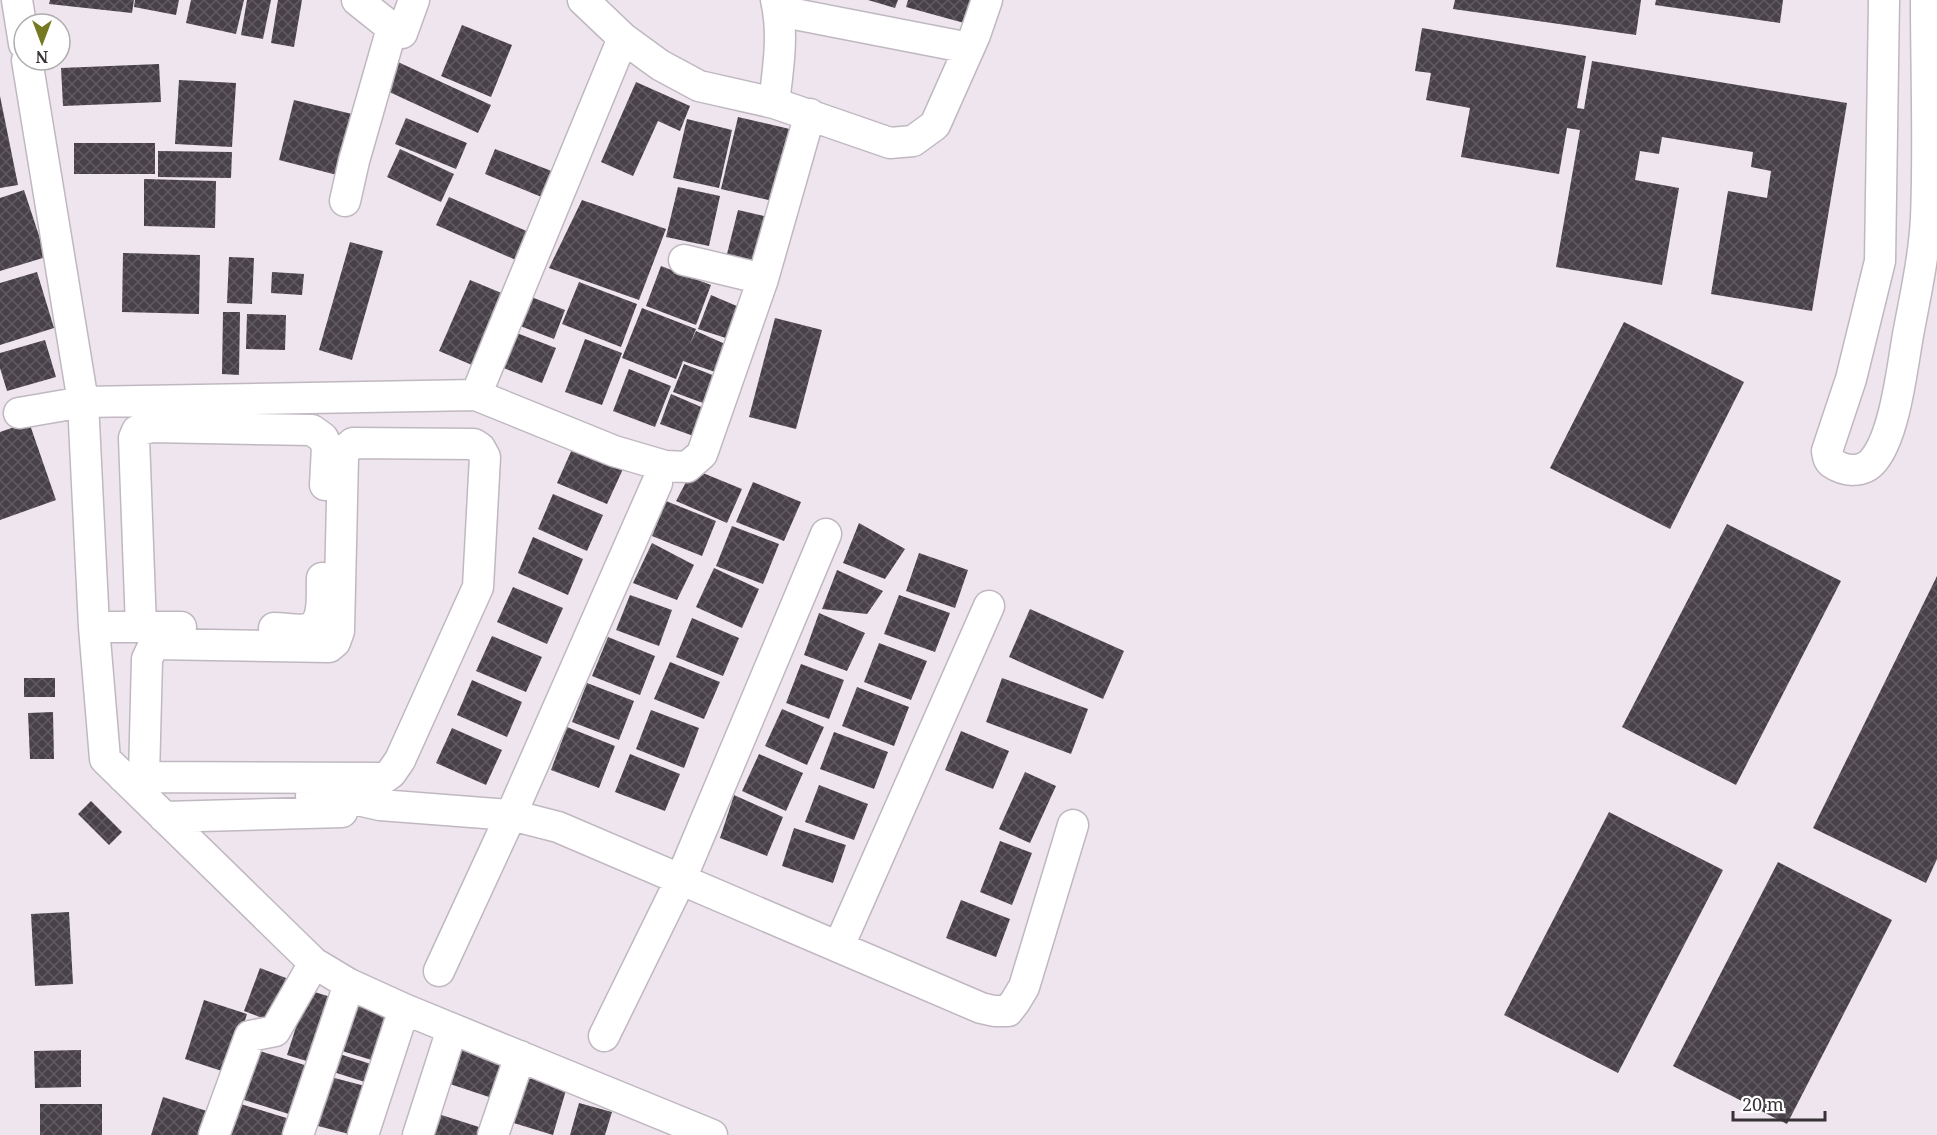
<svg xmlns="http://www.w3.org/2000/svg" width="1937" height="1135" font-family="'Noto Serif',serif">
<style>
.building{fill:url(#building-cross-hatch)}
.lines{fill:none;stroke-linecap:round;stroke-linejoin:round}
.minor-casing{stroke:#c0b8c1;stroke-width:33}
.minor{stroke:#fff;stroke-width:30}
</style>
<defs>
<pattern id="building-cross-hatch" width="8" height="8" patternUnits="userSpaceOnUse" patternTransform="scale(1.5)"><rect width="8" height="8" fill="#484149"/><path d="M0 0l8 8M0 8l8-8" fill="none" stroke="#615b61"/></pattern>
</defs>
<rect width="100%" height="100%" fill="#eee5ef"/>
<!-- building -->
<path class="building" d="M 50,0 L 134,0 L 132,13 L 49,4 Z
M 135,0 L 179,0 L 176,15 L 134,7 Z
M 191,0 L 244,0 L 236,34 L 186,23 Z
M 247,0 L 271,0 L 263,39 L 241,35 Z
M 278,0 L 302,0 L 294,47 L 271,43 Z
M 868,0 L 898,0 L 895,8 Z
M 908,0 L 982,0 L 975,26 L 906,7 Z
M 1455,0 L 1641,0 L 1636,35 L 1453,9 Z
M 1656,0 L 1783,0 L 1780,23 L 1655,5 Z
M 462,25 L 512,45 L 491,97 L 441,76 Z
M 1422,28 L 1586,56 L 1577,108 L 1584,109 L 1592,61 L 1847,103 L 1812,311 L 1711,294 L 1728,191 L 1767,198 L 1771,171 L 1751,167 L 1753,152 L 1662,137 L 1659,154 L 1640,151 L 1635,180 L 1679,188 L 1662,285 L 1556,267 L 1580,130 L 1567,128 L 1559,174 L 1461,157 L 1470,108 L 1426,100 L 1431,73 L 1415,71 Z
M 398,62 L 491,105 L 478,133 L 385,90 Z
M 159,64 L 161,102 L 63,106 L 61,68 Z
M 179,80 L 236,83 L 232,147 L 175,144 Z
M 636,82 L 690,106 L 680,131 L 658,121 L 633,176 L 601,162 Z
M 0,96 L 18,185 L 0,188 Z
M 294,100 L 352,114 L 337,175 L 279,160 Z
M 738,117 L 794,130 L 777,202 L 721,189 Z
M 406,118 L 467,143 L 456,169 L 395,144 Z
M 687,119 L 732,130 L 719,188 L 673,178 Z
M 74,143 L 155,143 L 155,174 L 74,174 Z
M 400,149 L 454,174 L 441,202 L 387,177 Z
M 495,149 L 554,172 L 544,198 L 485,174 Z
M 158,151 L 232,152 L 231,178 L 158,177 Z
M 144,179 L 216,181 L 215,228 L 144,226 Z
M 678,187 L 720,196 L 709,246 L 666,237 Z
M 24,190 L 46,257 L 0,271 L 0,198 Z
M 449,197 L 531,233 L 518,261 L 436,225 Z
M 582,200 L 666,229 L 639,300 L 549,268 Z
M 738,210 L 768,217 L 756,269 L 725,262 Z
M 350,242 L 383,251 L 352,360 L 319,350 Z
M 123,253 L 200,255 L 199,314 L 122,312 Z
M 229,257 L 254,258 L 252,304 L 227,303 Z
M 661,266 L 711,285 L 696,325 L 646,306 Z
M 37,272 L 54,328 L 0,345 L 0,283 Z
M 272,272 L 304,274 L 302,295 L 271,293 Z
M 470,280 L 511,297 L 479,368 L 439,351 Z
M 579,282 L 637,304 L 621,347 L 562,324 Z
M 526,295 L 565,310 L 554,339 L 515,324 Z
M 711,295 L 746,310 L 735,341 L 698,329 Z
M 642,308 L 696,329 L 690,344 L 696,331 L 734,348 L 724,375 L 683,361 L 676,379 L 622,358 Z
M 223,312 L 240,312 L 239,375 L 222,374 Z
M 247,314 L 286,315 L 285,350 L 246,349 Z
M 775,318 L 822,330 L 796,429 L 749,417 Z
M 1624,322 L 1744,382 L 1670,529 L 1550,468 Z
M 514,332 L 556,348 L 542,383 L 501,367 Z
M 585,339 L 622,353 L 602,405 L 565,392 Z
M 45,340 L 56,377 L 7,391 L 0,368 L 0,353 Z
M 684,364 L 723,379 L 714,407 L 673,392 Z
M 629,369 L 671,386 L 655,427 L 613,411 Z
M 671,394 L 713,412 L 702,439 L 660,424 Z
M 29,422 L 56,500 L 0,520 L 0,432 Z
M 573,447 L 623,469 L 607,504 L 557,483 Z
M 693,469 L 742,489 L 727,523 L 676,501 Z
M 753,482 L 801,502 L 784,541 L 736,522 Z
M 553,494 L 603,515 L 587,551 L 538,529 Z
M 666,501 L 716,521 L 702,556 L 652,536 Z
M 859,523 L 905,549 L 885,579 L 843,563 Z
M 1727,524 L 1841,581 L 1736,785 L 1622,727 Z
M 732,526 L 779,544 L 763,584 L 716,566 Z
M 533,537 L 583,559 L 568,595 L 518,573 Z
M 652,543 L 694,565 L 677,600 L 633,583 Z
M 919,553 L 968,570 L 955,608 L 906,591 Z
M 714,568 L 759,589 L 742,628 L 696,607 Z
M 837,570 L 883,591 L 867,614 L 822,609 Z
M 1937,576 L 1937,859 L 1926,883 L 1813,828 Z
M 513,587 L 563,608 L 547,644 L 497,622 Z
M 630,595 L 672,610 L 659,646 L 616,630 Z
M 899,595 L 950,613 L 935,652 L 884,634 Z
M 1030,609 L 1124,651 L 1103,699 L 1009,657 Z
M 819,613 L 865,633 L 847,671 L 804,655 Z
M 692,618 L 739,638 L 723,676 L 676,657 Z
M 492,636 L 542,657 L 526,692 L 476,671 Z
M 608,637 L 655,656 L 640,695 L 592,676 Z
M 879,643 L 927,661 L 911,700 L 864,682 Z
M 670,662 L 720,682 L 704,719 L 654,699 Z
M 801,664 L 844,680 L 829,719 L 786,703 Z
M 24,678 L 55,678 L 55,697 L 24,697 Z
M 1002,678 L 1088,709 L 1071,754 L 986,722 Z
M 472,680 L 522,702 L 507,737 L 457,715 Z
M 587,683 L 634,701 L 619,740 L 572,722 Z
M 857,687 L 909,707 L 894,746 L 842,726 Z
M 782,709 L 824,727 L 807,765 L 765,746 Z
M 651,710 L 699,728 L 684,768 L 636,749 Z
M 53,712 L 54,759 L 30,759 L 28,713 Z
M 567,727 L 615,746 L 599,788 L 551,770 Z
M 452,728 L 502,750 L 486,785 L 436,763 Z
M 961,731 L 1009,751 L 993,789 L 945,770 Z
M 834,732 L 888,752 L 874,789 L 820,769 Z
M 630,754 L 680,774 L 665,811 L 615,792 Z
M 759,754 L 803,773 L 786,811 L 742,791 Z
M 1025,772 L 1056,786 L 1030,843 L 999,829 Z
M 819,785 L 868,804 L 854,840 L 805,822 Z
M 734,795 L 783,817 L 767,856 L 720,838 Z
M 91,801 L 122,832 L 109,845 L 78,814 Z
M 1609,812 L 1723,870 L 1618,1073 L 1504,1015 Z
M 794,828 L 846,845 L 833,883 L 782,866 Z
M 1000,841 L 1032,853 L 1012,905 L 980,892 Z
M 1778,862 L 1892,920 L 1787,1124 L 1673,1066 Z
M 961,900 L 1010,919 L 996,957 L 946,938 Z
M 69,912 L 73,984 L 35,986 L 31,914 Z
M 260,968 L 286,978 L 270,1021 L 244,1011 Z
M 308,990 L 334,998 L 313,1063 L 287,1055 Z
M 204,1000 L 247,1014 L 228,1073 L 185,1059 Z
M 346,1001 L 389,1014 L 375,1061 L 332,1048 Z
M 250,1048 L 311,1067 L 295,1116 L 235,1097 Z
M 462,1049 L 503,1063 L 492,1098 L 450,1084 Z
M 81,1050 L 81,1087 L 35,1088 L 34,1051 Z
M 330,1051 L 374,1065 L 368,1083 L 324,1069 Z
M 522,1070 L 568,1083 L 553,1135 L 507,1121 Z
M 323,1075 L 365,1086 L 353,1135 L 310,1124 Z
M 163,1097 L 213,1113 L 206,1135 L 151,1135 Z
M 231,1101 L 293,1120 L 288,1135 L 220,1135 Z
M 579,1103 L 612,1112 L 605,1135 L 570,1135 Z
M 40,1104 L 102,1104 L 102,1135 L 40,1135 Z
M 429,1111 L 482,1128 L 480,1135 L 421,1135 Z"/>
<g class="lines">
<!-- minor casing -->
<g class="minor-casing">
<path id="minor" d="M 17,0 L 24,44
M 357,0 L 392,28 L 402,33 L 414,0
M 583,0 L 623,38 L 660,65 L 699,86 L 774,103 L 890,143 L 913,141 L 935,125 L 975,35 L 987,0
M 1884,0 L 1880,261 L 1851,379 L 1827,451 C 1828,456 1828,460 1832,463 C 1845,472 1863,473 1873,461 C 1895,436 1902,368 1908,335 C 1915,297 1924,257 1926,218 C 1929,146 1926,73 1926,0
M 779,11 L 969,48
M 27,60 L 83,402 L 94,627 L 105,759 L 314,963 L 349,984 L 404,1009 L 712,1135
M 774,103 C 778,69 784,34 776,0
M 345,201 L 354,161 L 392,28
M 684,260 L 763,279
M 476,395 L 614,451 L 665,466 L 687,467 L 702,454 L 763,279 L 810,114
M 19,413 L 83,402 L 476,395 L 623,38
M 94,627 L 181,627
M 141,627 L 134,438 L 137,431 L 151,427 L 312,430 L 323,438 L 327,447 L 325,485
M 274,628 C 285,628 298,631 307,629 C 326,625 321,592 322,578
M 123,777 L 384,778 L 391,773 L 400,760 L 478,587 L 485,457 L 480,448 L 474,444 L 353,443 L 346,449 L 343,457 L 339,631 L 335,642 L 329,647 L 154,644 L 147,659 L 144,777
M 311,796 L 336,795 L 380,805 L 511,815 L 558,827 L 981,1008 L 994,1011 L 1008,1011 L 1015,1002 L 1024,987 L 1073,825
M 164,817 L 342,812
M 839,946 L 989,606
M 439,971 L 511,815 L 657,483
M 604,1036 L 681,879 L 826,534
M 214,1135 L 250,1036 L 275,1031 L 314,963
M 298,1135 L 349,984
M 363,1135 L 404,1009
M 418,1135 L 452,1029
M 493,1135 L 520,1056"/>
</g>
<!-- minor -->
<use href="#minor" class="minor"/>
</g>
<!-- north arrow -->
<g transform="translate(42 42) rotate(180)"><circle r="28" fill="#ffffff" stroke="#afadaf" stroke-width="1.5"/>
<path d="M0-4.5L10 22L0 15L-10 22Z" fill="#767921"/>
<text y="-9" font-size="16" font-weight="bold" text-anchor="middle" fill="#363236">N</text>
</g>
<!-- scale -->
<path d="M1733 1111v9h92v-9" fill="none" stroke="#363236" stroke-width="3"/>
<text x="1742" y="1111" font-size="18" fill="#363236" stroke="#ffffff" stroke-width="4.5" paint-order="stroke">20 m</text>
</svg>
